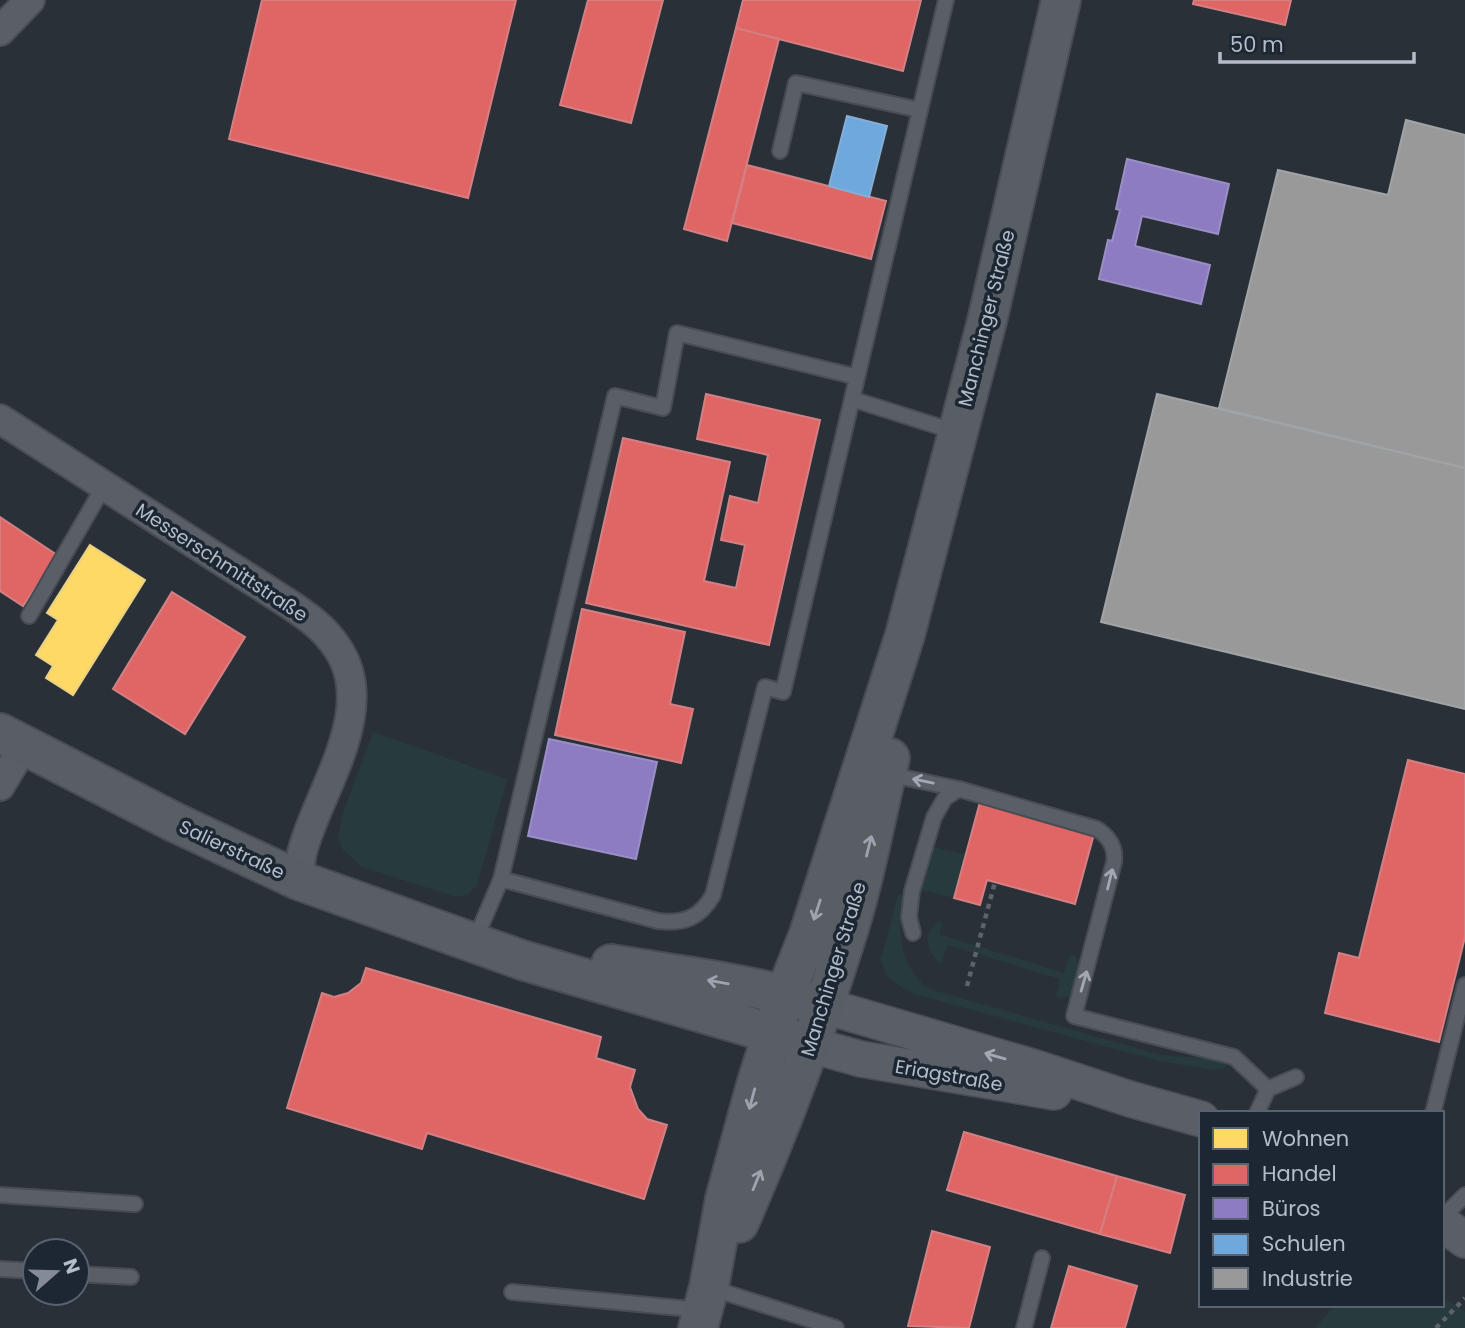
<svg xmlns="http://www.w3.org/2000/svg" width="1465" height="1328" font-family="Poppins,sans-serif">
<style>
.green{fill:#273a3e}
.homes{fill:#ffd966;stroke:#e8d084;stroke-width:2}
.shops{fill:#e06666;stroke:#d38084;stroke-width:2}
.offices{fill:#8e7cc3;stroke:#998fc5;stroke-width:2}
.schools{fill:#6fa8dc;stroke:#84aed6;stroke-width:2}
.industry{fill:#999;stroke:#a1a4a7;stroke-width:2}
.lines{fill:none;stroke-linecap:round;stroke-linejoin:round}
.service-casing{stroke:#484c53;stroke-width:18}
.minor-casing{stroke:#484c53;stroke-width:32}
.tertiary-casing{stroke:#484c53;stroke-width:38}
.secondary-casing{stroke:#484c53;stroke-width:42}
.path{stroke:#5d636a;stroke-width:4.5;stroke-dasharray:5 5;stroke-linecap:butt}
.service{stroke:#5a5e66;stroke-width:14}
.minor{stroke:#5a5e66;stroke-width:28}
.tertiary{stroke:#5a5e66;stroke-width:35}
.secondary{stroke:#595d64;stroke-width:38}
.oneway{stroke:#a2a9b5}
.oneway2{stroke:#9da4b0}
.labels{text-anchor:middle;stroke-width:7;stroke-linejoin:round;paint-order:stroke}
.street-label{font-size:19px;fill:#b4bcc9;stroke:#1d2633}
</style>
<rect width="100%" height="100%" fill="#2a3038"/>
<!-- green -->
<path class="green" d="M 373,732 L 507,779 L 477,885 L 469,894 L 456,897 L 362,867 L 342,849 L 338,837 L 343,813 Z
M 930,846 L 966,855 L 954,898 L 918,889 Z
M 898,895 L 903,895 C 899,933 897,963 929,989 L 1161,1055 L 1214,1059 L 1226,1065 L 1225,1068 L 1212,1070 L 1159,1061 L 914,994 C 898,985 883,978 881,959 Z
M 940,921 L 943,922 L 939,934 L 1064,973 L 1070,954 L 1075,956 C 1086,972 1078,1004 1056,997 L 1060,979 L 948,945 L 941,964 C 926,953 921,931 940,921 Z
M 1442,1297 L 1465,1312 L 1465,1328 L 1315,1328 L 1336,1305 L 1442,1305 Z"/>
<!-- homes -->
<path class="homes" d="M 90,545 L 145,580 L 73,695 L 46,678 L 53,666 L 36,655 L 58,620 L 47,613 Z"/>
<!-- shops -->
<path class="shops" d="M 262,0 L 516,0 L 468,198 L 229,139 Z
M 588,0 L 663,0 L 631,123 L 560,105 Z
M 743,0 L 921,0 L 903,71 L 736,28 Z
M 1194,0 L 1291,0 L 1285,25 L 1193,4 Z
M 736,28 L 779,39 L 727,241 L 684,229 Z
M 747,165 L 886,201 L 871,259 L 732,223 Z
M 706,394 L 820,420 L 769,645 L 586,603 L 623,438 L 730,462 L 704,581 L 736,588 L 745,545 L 721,540 L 730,496 L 758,503 L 768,455 L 697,439 Z
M 0,517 L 57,555 L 23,606 L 0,591 Z
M 172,592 L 245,637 L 185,734 L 113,689 Z
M 582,609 L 685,632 L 670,704 L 693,709 L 681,763 L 555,735 Z
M 1408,760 L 1465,774 L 1465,937 L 1439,1042 L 1325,1013 L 1339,953 L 1359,958 Z
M 980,802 L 1094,834 L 1075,904 L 987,880 L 980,905 L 954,898 Z
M 366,968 L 601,1037 L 596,1058 L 635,1070 L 630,1087 L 638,1109 L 647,1119 L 667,1125 L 644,1199 L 427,1133 L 422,1149 L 287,1108 L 322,993 L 334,997 L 348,993 L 361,983 Z
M 964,1132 L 1117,1176 L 1100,1234 L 947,1190 Z
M 1117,1176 L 1185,1195 L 1170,1253 L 1100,1234 Z
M 932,1231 L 990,1247 L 969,1328 L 908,1326 Z
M 1069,1266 L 1137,1286 L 1125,1328 L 1051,1328 Z"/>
<!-- offices -->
<path class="offices" d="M 1127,159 L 1229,184 L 1218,234 L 1142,216 L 1135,246 L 1210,265 L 1201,304 L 1099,279 L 1108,240 L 1112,241 L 1120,210 L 1116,209 Z
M 549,739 L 657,762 L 636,859 L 528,836 Z"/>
<!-- schools -->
<path class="schools" d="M 847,116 L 887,126 L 869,197 L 829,186 Z"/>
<!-- industry -->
<path class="industry" d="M 1406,120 L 1465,135 L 1465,468 L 1219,408 L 1278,170 L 1388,195 Z
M 1157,394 L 1465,468 L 1465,709 L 1101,622 Z"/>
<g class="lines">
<!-- service casing -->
<g class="service-casing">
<path id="service" d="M 780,151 L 796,83 L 920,110
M 852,399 L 956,432
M 29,616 L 104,486
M 887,774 L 959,789 L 1097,829 C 1109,837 1116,847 1114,862 L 1074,1016 L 1234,1057 L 1268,1089
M 501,879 L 658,921 C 684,924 700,918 713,895 L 765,687 L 783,692 L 946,0
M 913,933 L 909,917 L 912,891 L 934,817 L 945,798 L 959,789
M 475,940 L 501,879 L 615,396 L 663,408 L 677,333 L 857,377
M 1257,1113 L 1268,1089 L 1296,1077
M 1433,1113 L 1465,985
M 0,1195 L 135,1204
M 1442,1218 L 1465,1195
M 0,1269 L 35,1271
M 77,1274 L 131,1277
M 711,1288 L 836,1328
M 512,1292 L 701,1310
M 1024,1328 L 1042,1258"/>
</g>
<!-- minor casing -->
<g class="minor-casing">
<path id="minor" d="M 0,31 L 30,0
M 0,419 L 289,604 C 307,616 324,628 336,646 C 380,707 320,788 303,849 C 300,859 300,870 298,880
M 0,786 L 24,746"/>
</g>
<!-- tertiary casing -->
<g class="tertiary-casing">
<path id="tertiary" d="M 825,1006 L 1036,1068 L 1130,1099 L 1201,1119
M 811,1045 L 861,1059 L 1054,1092
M 1442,1223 L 1465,1240"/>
</g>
<!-- secondary casing -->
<g class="secondary-casing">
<path id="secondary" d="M 0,733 L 174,822 L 298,880 L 522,960 L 811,1045
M 611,964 C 677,975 746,983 810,1002
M 739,1223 C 779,1132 814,1039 844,944 C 864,884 875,820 890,758
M 698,1328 L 709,1287 L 725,1199 L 756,1085 L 785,995 L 809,934 L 905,635 L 987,321 L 1061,0"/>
</g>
<!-- path -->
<path class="path" d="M 967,986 L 995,882
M 1436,1328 L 1465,1298"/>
<!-- service -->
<use href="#service" class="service"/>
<!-- minor -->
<use href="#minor" class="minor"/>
<!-- tertiary -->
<use href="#tertiary" class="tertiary"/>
<!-- secondary -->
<use href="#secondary" class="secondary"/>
</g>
<!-- one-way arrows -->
<defs><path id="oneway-shaft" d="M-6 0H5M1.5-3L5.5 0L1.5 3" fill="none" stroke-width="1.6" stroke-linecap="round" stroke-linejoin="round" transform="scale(1.75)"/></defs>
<g class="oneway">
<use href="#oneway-shaft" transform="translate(923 781) rotate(-168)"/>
<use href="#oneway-shaft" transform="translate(1110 879) rotate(-76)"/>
<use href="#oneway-shaft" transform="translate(1084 981) rotate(-74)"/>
<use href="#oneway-shaft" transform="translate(995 1056) rotate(-164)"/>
</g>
<g class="oneway2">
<use href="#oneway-shaft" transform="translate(869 846) rotate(-76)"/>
<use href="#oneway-shaft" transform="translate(817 910) rotate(108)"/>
<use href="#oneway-shaft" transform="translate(718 982) rotate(-170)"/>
<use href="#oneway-shaft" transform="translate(752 1099) rotate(105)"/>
<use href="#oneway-shaft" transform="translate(757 1180) rotate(-68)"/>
</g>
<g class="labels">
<!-- street labels -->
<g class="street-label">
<text transform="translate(986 318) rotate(-76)" y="7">Manchinger Straße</text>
<text transform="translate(222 562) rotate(33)" y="7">Messerschmittstraße</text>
<text transform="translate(232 849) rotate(25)" y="7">Salierstraße</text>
<text transform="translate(833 969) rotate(-73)" y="7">Manchinger Straße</text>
<text transform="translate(949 1075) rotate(10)" y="7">Eriagstraße</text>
</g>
</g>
<!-- legend -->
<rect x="1199" y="1111" width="245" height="196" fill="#1d2633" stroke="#59626f" stroke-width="2"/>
<rect x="1213" y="1128" width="35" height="21" fill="#ffd966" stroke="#59626f" stroke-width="2"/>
<text x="1262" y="1146" font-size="21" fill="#b4bcc9">Wohnen</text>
<rect x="1213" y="1164" width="35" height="21" fill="#e06666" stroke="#59626f" stroke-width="2"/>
<text x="1262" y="1181" font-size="21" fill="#b4bcc9">Handel</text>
<rect x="1213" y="1198" width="35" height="21" fill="#8e7cc3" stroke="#59626f" stroke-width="2"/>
<text x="1262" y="1216" font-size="21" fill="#b4bcc9">Büros</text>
<rect x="1213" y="1234" width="35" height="21" fill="#6fa8dc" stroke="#59626f" stroke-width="2"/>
<text x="1262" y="1251" font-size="21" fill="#b4bcc9">Schulen</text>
<rect x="1213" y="1268" width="35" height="21" fill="#999999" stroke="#59626f" stroke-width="2"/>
<text x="1262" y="1286" font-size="21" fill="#b4bcc9">Industrie</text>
<!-- north arrow -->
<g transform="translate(56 1272) rotate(70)"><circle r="33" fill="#1d2633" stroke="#59626f" stroke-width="2"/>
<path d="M0-5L12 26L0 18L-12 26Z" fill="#848b96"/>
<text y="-10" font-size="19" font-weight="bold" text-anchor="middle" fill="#b4bcc9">N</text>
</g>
<!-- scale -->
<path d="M1220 52v10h194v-10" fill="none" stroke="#b4bcc9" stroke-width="3.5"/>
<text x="1230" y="52" font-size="21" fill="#b4bcc9" stroke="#1d2633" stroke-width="5" paint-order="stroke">50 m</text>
</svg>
